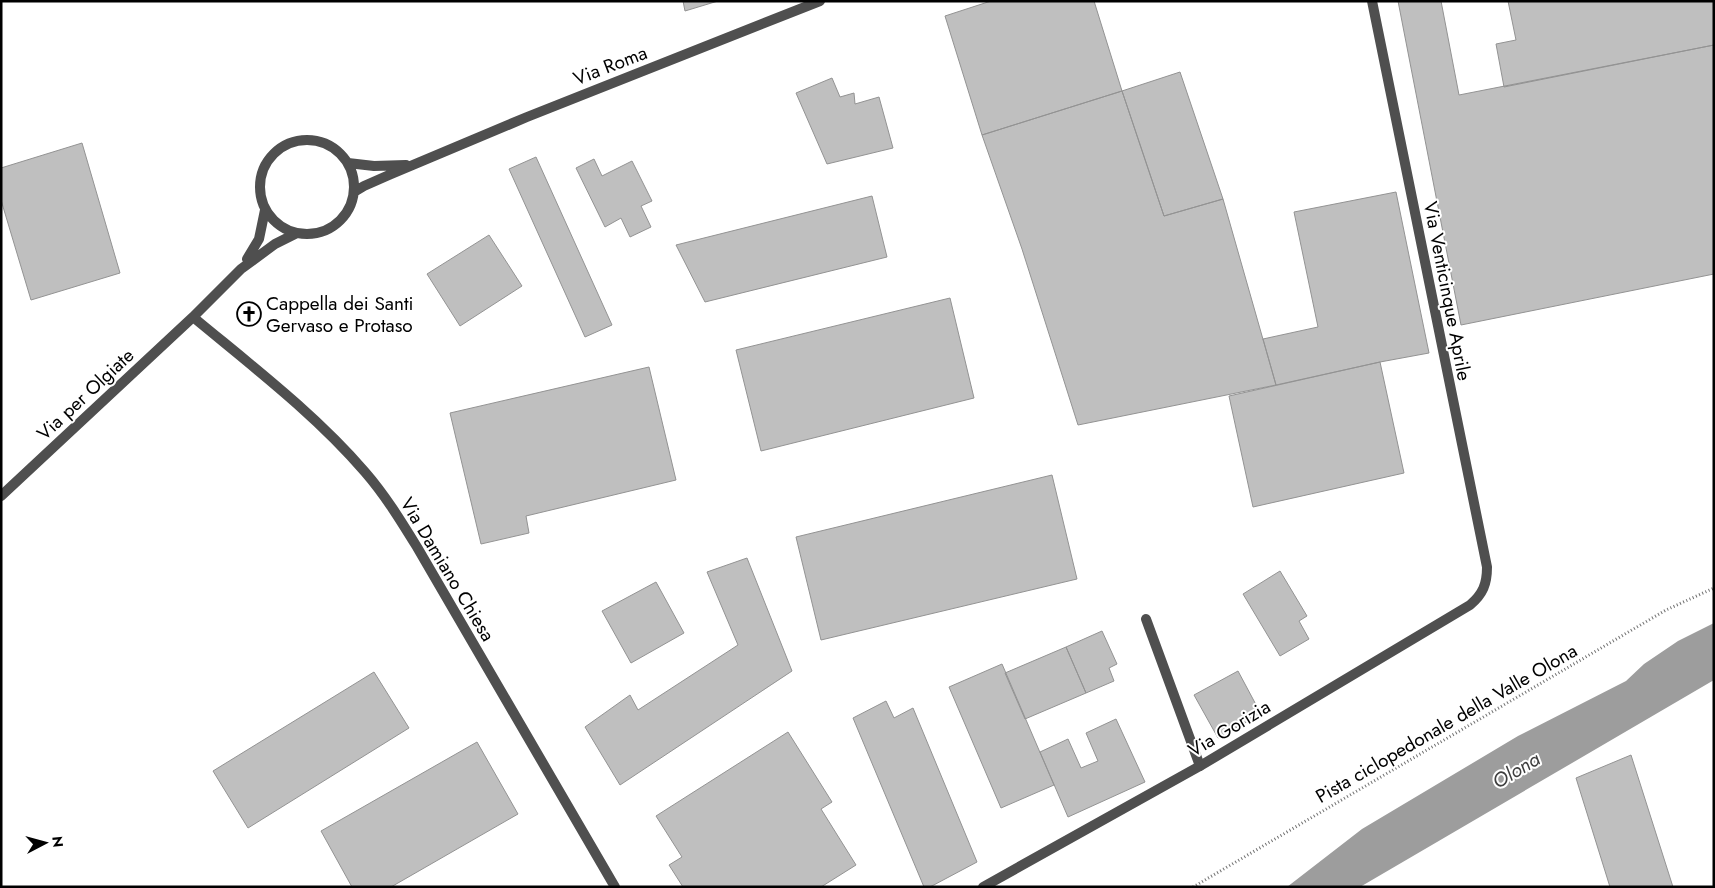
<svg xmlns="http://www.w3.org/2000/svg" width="1715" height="888" font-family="Jost,sans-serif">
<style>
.water{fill:#9d9d9d}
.building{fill:#bfbfbf;stroke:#939393}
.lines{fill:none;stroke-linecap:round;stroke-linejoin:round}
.path{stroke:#717171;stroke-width:3;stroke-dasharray:1 2.5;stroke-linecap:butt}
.service{stroke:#4f4f4f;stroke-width:10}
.minor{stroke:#4f4f4f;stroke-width:10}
.labels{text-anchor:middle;stroke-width:4;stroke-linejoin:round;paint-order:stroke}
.street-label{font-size:19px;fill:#000;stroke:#fff}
.poi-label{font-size:19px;fill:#000;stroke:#fff;text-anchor:start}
.water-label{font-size:20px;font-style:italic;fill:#3e3e3e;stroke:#fff}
</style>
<rect width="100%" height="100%" fill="#fff"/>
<!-- water -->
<path class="water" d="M 1714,623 L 1714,680 L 1360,887 L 1287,887 L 1362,829 L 1518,736 L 1626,681 L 1644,664 L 1678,641 Z"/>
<!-- building -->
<path class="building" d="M 683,1 L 718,1 L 685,11 Z
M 991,1 L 1094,1 L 1122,91 L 982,135 L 945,16 Z
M 1398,1 L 1441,1 L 1459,95 L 1714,45 L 1714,274 L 1461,325 Z
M 1508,1 L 1714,1 L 1714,45 L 1504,87 L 1496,44 L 1516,40 Z
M 1180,72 L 1223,199 L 1164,216 L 1122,91 Z
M 832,78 L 840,97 L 854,93 L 855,104 L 879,97 L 893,148 L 827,164 L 796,93 Z
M 1122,91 L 1164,216 L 1223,199 L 1276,385 L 1078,425 L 1022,249 L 982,135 Z
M 82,143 L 120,273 L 31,300 L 1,200 L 1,168 Z
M 536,157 L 612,325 L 585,337 L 509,169 Z
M 594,159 L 602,176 L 632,161 L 652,201 L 641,206 L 651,227 L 630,237 L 621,218 L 605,227 L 576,168 Z
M 1396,192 L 1429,353 L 1380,362 L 1276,385 L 1263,339 L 1318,327 L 1294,212 Z
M 872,196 L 887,257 L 705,302 L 676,245 Z
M 489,235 L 522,286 L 460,326 L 427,274 Z
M 950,298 L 974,398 L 761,451 L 736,350 Z
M 255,306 L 257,320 L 242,322 L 240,308 Z
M 1380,362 L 1404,473 L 1253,507 L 1229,396 Z
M 649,367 L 676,480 L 526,516 L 529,533 L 481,544 L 450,413 Z
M 1052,475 L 1077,579 L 821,640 L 796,537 Z
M 747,558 L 792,671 L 620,785 L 585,727 L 630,695 L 638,710 L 738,645 L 707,572 Z
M 1280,571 L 1307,616 L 1299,621 L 1309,639 L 1280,656 L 1243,594 Z
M 656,582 L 684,633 L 631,663 L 602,611 Z
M 1102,631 L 1117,664 L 1109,668 L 1114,681 L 1086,693 L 1066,647 Z
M 1066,647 L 1086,693 L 1025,719 L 1005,673 Z
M 1002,664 L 1054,785 L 1001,808 L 949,687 Z
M 1238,671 L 1261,714 L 1218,738 L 1194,695 Z
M 374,672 L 409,728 L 248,828 L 213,771 Z
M 886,701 L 894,718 L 913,708 L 977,862 L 930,887 L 924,887 L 853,718 Z
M 1116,719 L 1145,782 L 1068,817 L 1040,752 L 1068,739 L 1081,768 L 1098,761 L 1086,733 Z
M 788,732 L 832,802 L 821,809 L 856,865 L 821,887 L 683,887 L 669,865 L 682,857 L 656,816 Z
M 477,742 L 518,814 L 391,887 L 352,887 L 321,831 Z
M 1631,755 L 1673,887 L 1610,887 L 1576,778 Z"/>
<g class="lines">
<!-- path -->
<path class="path" d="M 1193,887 L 1666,610 L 1714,588"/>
<!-- service -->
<path class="service" d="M 1146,619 L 1200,766"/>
<!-- minor -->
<path class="minor" d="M260 187a47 47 0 1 1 94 0a47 47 0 1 1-94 0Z
M 348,163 L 374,166 L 406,165
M 354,192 L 364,186 L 389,175 L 527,117 L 820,1
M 247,259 L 259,239 L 265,210
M 193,317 C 252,366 315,414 365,472 C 385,495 401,521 417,547 L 615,887
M 1,496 L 193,317 L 241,269 L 275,244 L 297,233
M 983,887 L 1200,766 L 1470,605 C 1483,594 1487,584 1487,567 L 1372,1"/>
</g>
<!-- icons -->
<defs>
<g id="church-ring" transform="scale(1.25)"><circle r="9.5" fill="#fff" stroke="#000" stroke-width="1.5"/><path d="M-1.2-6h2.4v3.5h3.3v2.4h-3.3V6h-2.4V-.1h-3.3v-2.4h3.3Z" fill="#000"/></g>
</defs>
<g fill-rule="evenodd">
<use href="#church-ring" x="249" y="314"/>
</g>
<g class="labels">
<!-- street labels -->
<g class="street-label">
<text transform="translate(610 65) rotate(-21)" y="7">Via Roma</text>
<text transform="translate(1448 291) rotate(79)" y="7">Via Venticinque Aprile</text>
<text transform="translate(85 394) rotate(-43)" y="7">Via per Olgiate</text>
<text transform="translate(448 569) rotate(59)" y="7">Via Damiano Chiesa</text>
<text transform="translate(1446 723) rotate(-30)" y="7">Pista ciclopedonale della Valle Olona</text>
<text transform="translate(1229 728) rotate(-31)" y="7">Via Gorizia</text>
</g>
<!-- poi labels -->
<g class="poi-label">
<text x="266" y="310">Cappella dei Santi<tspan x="266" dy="22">Gervaso e Protaso</tspan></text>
</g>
<!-- water labels -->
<g class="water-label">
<text transform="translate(1516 770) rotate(-31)" y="7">Olona</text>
</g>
</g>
<!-- border -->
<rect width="1715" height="888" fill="none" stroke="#000000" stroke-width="5"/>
<!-- north arrow -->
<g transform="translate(45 843) rotate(84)" stroke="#ffffff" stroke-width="4" paint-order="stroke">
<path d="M0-4L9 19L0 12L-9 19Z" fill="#000000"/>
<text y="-8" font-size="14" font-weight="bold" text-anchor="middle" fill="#000000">N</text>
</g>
</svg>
